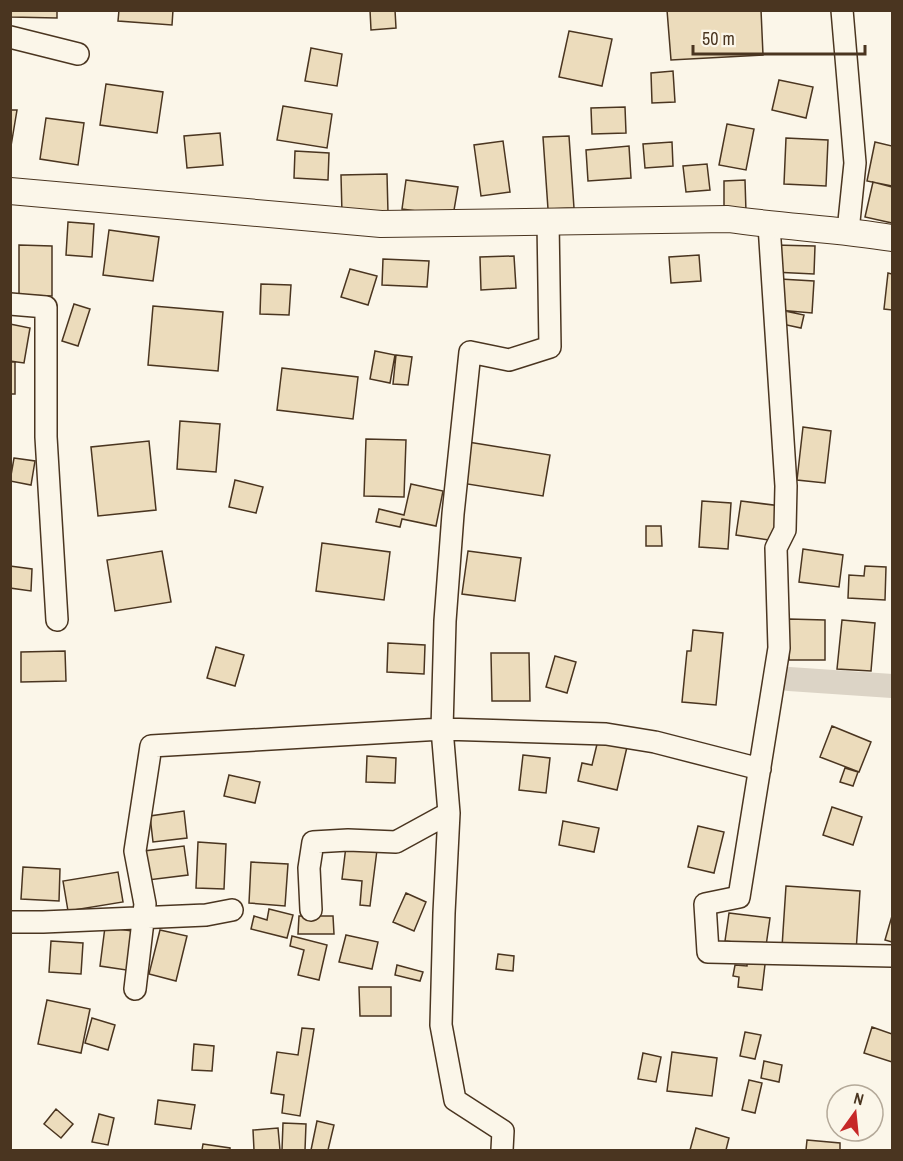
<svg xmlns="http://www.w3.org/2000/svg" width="903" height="1161" font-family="'Archivo Narrow',sans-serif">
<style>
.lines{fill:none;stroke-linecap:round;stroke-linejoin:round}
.canal{stroke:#dcd4c6;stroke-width:24}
.building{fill:#ecdcbc;stroke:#4a3520;stroke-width:1.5}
.minor-casing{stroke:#4a3520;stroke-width:24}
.tertiary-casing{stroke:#4a3520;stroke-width:28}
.minor{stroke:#fbf6e9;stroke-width:21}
.tertiary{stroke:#fbf6e9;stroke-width:26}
</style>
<rect width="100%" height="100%" fill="#fbf6e9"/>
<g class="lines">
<!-- canal -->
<path class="canal" d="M 789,679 L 892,686"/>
</g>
<!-- building -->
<path class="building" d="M 11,10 L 57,10 L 57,18 L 11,17 Z
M 119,10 L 173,10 L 172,25 L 118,21 Z
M 370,10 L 395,10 L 396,28 L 371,30 Z
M 667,10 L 761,10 L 763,55 L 671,60 Z
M 569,31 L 612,39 L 602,86 L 559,77 Z
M 311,48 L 342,54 L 337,86 L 305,81 Z
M 673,71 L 675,102 L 652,103 L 651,73 Z
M 779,80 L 813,87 L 806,118 L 772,110 Z
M 106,84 L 163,92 L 157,133 L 100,125 Z
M 283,106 L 332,114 L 327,148 L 277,140 Z
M 625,107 L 626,133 L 592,134 L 591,108 Z
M 10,110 L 17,110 L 10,152 Z
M 46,118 L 84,123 L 78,165 L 40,159 Z
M 727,124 L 754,129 L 746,170 L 719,165 Z
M 220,133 L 223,165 L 187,168 L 184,136 Z
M 569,136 L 574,208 L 548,209 L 543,137 Z
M 786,138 L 828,140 L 826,186 L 784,184 Z
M 503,141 L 510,192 L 481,196 L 474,145 Z
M 672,142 L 673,166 L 645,168 L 643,144 Z
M 875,142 L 892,146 L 892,186 L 867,181 Z
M 629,146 L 631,178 L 588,181 L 586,150 Z
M 295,151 L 329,153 L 328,180 L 294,178 Z
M 707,164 L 710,190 L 686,192 L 683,166 Z
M 387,174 L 388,213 L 342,214 L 341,175 Z
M 406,180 L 458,187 L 453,216 L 402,209 Z
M 745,180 L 746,212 L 724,213 L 724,181 Z
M 873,182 L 892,187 L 892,223 L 865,217 Z
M 68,222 L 94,224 L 92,257 L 66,255 Z
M 109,230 L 159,237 L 153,281 L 103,275 Z
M 19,245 L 52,246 L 52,296 L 19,295 Z
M 774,245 L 815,246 L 814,274 L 773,272 Z
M 699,255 L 701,281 L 671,283 L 669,257 Z
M 514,256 L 516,288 L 481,290 L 480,257 Z
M 383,259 L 429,261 L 427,287 L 382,285 Z
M 350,269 L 377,276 L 368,305 L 341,297 Z
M 888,273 L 892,274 L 892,310 L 884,309 Z
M 780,279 L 814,281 L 812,313 L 778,310 Z
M 261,284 L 291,285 L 289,315 L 260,314 Z
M 74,304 L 90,309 L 78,346 L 62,341 Z
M 153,306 L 223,312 L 218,371 L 148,365 Z
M 785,311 L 804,315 L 801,328 L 782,324 Z
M 10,324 L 30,328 L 24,363 L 10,361 Z
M 375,351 L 395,355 L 390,383 L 370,379 Z
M 396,355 L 412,357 L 408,385 L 393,384 Z
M 10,362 L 15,362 L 15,394 L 10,394 Z
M 282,368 L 358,377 L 353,419 L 277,410 Z
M 180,421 L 220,424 L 216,472 L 177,469 Z
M 803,427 L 831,431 L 825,483 L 797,480 Z
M 366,439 L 406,440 L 404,497 L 364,496 Z
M 149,441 L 156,510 L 98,516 L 91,447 Z
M 468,442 L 550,455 L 543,496 L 461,483 Z
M 14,458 L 35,461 L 31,485 L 10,481 Z
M 235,480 L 263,487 L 256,513 L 229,507 Z
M 411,484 L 443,491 L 436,526 L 402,519 L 400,527 L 376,522 L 379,509 L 404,515 Z
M 702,501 L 731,503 L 728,549 L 699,547 Z
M 741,501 L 781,506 L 776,541 L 736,535 Z
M 646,526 L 661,526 L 662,546 L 646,546 Z
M 322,543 L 390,552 L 384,600 L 316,591 Z
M 803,549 L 843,555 L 839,587 L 799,582 Z
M 162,551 L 171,602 L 115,611 L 107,560 Z
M 468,551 L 521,558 L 515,601 L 462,594 Z
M 10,566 L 32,569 L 31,591 L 10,588 Z
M 865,566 L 886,567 L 885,600 L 848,598 L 849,575 L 864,576 Z
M 789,619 L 825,620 L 825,660 L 789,660 Z
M 842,620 L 875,623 L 871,671 L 837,669 Z
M 693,630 L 723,633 L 716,705 L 682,702 L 687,651 L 691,651 Z
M 388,643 L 425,645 L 424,674 L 387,672 Z
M 216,647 L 244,655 L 235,686 L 207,678 Z
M 65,651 L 66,681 L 21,682 L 21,652 Z
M 491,653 L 529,653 L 530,701 L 492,701 Z
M 555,656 L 576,662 L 567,693 L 546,687 Z
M 832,726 L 871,742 L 859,772 L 820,757 Z
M 598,740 L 627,747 L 617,790 L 578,781 L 582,763 L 592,765 Z
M 523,755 L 550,758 L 546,793 L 519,790 Z
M 367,756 L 396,758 L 395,783 L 366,782 Z
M 845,768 L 858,772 L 853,786 L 840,782 Z
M 229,775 L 260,782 L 255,803 L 224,796 Z
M 832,807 L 862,817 L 853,845 L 823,835 Z
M 184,811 L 187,838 L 153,842 L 150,816 Z
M 563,821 L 599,828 L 594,852 L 559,845 Z
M 698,826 L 724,832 L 714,873 L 688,867 Z
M 198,842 L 226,844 L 224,889 L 196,888 Z
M 184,846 L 188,875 L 148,880 L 144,851 Z
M 346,846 L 377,850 L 370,906 L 360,905 L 362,881 L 342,879 Z
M 251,862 L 288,864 L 285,906 L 249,903 Z
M 23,867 L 60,869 L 59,901 L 21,899 Z
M 118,872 L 123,902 L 68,911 L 63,881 Z
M 786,886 L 860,891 L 856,952 L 782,947 Z
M 406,893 L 426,902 L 414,931 L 393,922 Z
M 269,909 L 293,915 L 287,938 L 251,929 L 254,916 L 267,920 Z
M 729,913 L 770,918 L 766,946 L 725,941 Z
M 299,916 L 333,916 L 334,934 L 298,934 Z
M 892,916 L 892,942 L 885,940 Z
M 105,927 L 139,932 L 133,971 L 100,966 Z
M 160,930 L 187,936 L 176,981 L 149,974 Z
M 346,935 L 378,942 L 372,969 L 339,962 Z
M 292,936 L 327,945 L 319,980 L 298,975 L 304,950 L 290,946 Z
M 51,941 L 83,943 L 81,974 L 49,972 Z
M 498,954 L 514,956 L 513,971 L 496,969 Z
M 748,954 L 766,956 L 762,990 L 738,987 L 739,977 L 733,976 L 735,965 L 747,966 Z
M 397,965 L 423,972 L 420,981 L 395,975 Z
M 359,987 L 391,987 L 391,1016 L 360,1016 Z
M 47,1000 L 90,1009 L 81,1053 L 38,1044 Z
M 92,1018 L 115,1025 L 108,1050 L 85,1043 Z
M 872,1027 L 892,1034 L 892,1062 L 864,1053 Z
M 302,1028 L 314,1029 L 300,1116 L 282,1113 L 284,1095 L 271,1093 L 277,1052 L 298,1055 Z
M 745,1032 L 761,1035 L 755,1059 L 740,1056 Z
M 194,1044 L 214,1046 L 212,1071 L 192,1070 Z
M 672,1052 L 717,1058 L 712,1096 L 667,1091 Z
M 643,1053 L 661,1057 L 656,1082 L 638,1079 Z
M 764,1061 L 782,1065 L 779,1082 L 761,1078 Z
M 749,1080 L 762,1083 L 755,1113 L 742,1110 Z
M 158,1100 L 195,1105 L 191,1129 L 155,1124 Z
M 56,1109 L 73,1124 L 61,1138 L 44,1124 Z
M 99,1114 L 114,1118 L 108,1145 L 92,1142 Z
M 317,1121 L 334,1125 L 328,1150 L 311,1150 Z
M 283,1123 L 306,1124 L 305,1150 L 282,1150 Z
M 278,1128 L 280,1150 L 254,1150 L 253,1130 Z
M 696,1128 L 729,1138 L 726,1150 L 690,1150 Z
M 807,1140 L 840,1143 L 840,1150 L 806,1150 Z
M 203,1144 L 230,1148 L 230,1150 L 202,1150 Z"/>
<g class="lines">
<!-- minor casing -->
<g class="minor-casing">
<path id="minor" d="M 842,10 L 855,163 L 848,231
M 10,37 L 78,54
M 769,225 L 786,486 L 785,530 L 776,548 L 779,648 L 739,897 L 705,904 L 708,952 L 892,956
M 10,304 L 46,307 L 46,437 L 57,620
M 311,910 L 309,868 L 313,842 L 348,840 L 396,842 L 449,813
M 10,922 L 43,922 L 206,915 L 232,910
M 135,989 L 145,904 L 135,851 L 151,746 L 442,729 L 606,734 L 655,742 L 760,769
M 502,1150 L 503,1131 L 455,1100 L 441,1025 L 444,913 L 449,813 L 442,729 L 445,621 L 453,514 L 470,352 L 509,360 L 550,347 L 548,221"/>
</g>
<!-- tertiary casing -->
<g class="tertiary-casing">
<path id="tertiary" d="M 10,191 L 381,224 L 728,219 C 783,227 838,229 892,238"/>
</g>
<!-- minor -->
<use href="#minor" class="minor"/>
<!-- tertiary -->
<use href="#tertiary" class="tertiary"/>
</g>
<!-- border -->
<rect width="903" height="1161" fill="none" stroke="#4a3520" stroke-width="24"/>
<!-- north arrow -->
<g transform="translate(855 1113) rotate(15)"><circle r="28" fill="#fbf6e9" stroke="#b4a999" stroke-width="1.5"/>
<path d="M0-4.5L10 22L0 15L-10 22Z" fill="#c62828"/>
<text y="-9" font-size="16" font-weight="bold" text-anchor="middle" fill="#4a3520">N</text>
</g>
<!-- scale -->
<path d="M693 45v9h172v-9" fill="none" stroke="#4a3520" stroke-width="3"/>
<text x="702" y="45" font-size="18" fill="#4a3520" stroke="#fbf6e9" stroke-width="4.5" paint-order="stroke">50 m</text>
</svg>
